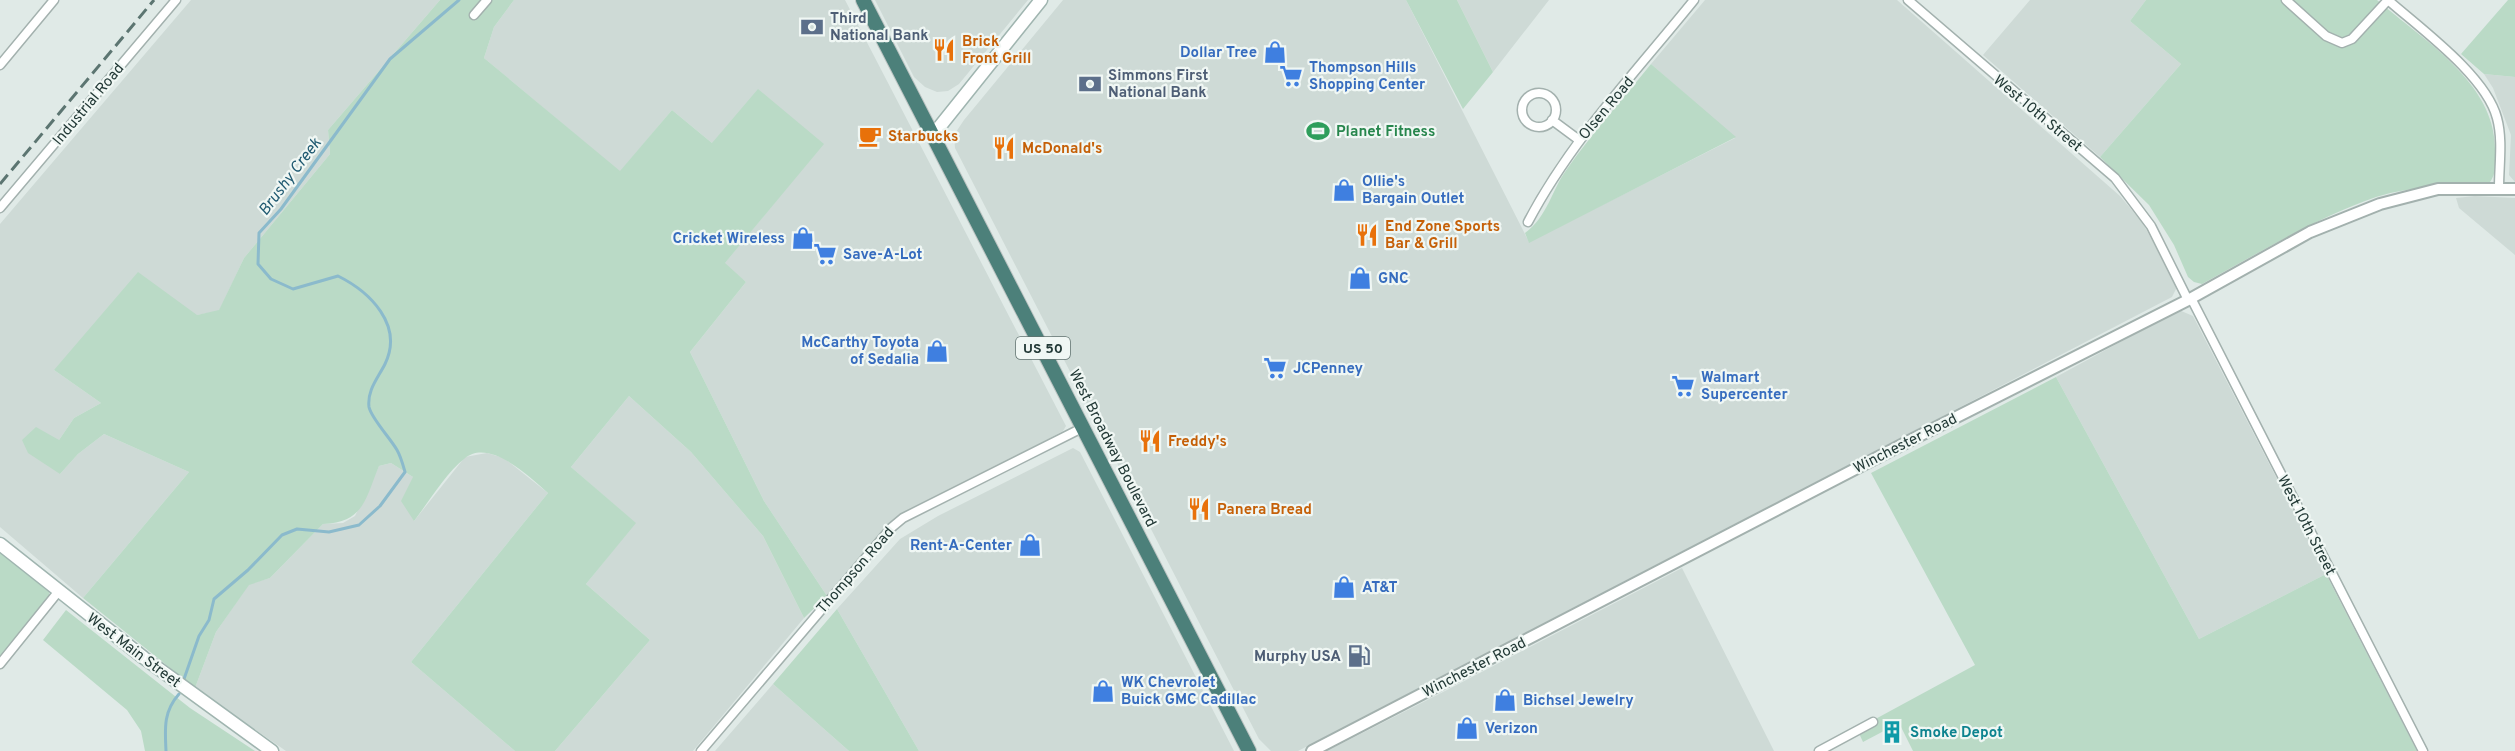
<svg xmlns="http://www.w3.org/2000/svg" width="2515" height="751" font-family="Overpass,sans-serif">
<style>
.built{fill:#cedad6}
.green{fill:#badac6}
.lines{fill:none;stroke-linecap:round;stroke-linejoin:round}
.stream{stroke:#8bbacc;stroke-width:3}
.minor-casing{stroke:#a3b1ae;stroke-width:11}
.tertiary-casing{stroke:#a3b1ae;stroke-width:14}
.secondary-casing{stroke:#a0b5b0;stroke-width:15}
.trunk-casing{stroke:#bdc4c3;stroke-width:16}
.minor{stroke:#fff;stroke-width:8}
.tertiary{stroke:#fff;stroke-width:10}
.secondary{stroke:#fff;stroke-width:12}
.trunk{stroke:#4c807a;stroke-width:14}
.rail{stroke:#5c7571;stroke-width:3;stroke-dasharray:12 6;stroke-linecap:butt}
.labels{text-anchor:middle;stroke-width:4.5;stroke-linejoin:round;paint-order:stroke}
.shield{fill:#f0f7f4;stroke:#60726f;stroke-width:1.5}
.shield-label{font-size:14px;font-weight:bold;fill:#223936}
.service-label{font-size:15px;font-weight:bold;fill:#4e5e75;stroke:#f0f7f4;text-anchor:start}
.food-label{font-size:15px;font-weight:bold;fill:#c56008;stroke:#f0f7f4;text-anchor:start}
.shop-label{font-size:15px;font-weight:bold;fill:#366cbe;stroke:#f0f7f4;text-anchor:start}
.street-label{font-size:15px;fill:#223936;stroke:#f0f7f4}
.leisure-label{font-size:15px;font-weight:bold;fill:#27864d;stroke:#f0f7f4;text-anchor:start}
.culture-label{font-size:15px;font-weight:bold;fill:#0d838f;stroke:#f0f7f4;text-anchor:start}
.water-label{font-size:16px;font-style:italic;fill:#205a71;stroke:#f0f7f4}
</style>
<rect width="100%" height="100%" fill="#e0eae7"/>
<!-- built -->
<path class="built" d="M 191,0 L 440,0 L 328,130 L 330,154 L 244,258 L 219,311 L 197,315 L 54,370 L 101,403 L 74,418 L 59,440 L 60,474 L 78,454 L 104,434 L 189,472 L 83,598 L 0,527 L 0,224 Z
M 514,0 L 845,0 L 1066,426 L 1063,431 L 917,509 L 888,531 L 827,596 L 764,501 L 690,352 L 746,282 L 724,264 L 823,144 L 712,143 L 672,110 L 620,172 L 484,58 L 494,27 Z
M 875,0 L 1028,0 L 959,84 L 948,91 L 937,92 L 925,87 L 914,77 Z
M 1063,0 L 1406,0 L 1529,242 L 1735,138 L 1651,64 L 1705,0 L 1897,0 L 2120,196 L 2142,222 L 2174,279 L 2176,289 L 2172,297 L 1298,751 L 1271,751 L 1259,739 L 955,148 L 954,135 L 964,120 Z
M 1457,0 L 1549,0 L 1493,72 Z
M 2030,0 L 2146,0 L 2130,21 L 2181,64 L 2100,157 L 1983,55 Z
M 2484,74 L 2515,77 L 2515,182 L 2509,175 L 2511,135 L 2493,88 Z
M 2475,196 L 2515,198 L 2515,255 L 2459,208 L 2456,198 Z
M 2179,310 L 2193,316 L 2326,574 L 2199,639 L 2056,377 Z
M 629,396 L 691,452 L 763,536 L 804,618 L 693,751 L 555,751 L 650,640 L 586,584 L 635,523 L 571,467 Z
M 1073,448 L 1080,452 L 1234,751 L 919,751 L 837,609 L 900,539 L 938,516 Z
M 487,453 L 504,458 L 548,493 L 411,662 L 515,751 L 286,751 L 195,688 L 216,632 L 249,584 L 270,578 L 323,524 L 343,523 L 355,516 L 379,466 L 391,463 L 413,477 L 414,521 L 465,457 Z
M 1682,568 L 1774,751 L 1327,751 L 1443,692 Z
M 773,684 L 849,751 L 715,751 Z"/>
<!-- green -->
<path class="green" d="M 440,0 L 514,0 L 494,27 L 484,58 L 620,171 L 672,110 L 712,143 L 758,89 L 824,144 L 725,263 L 746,282 L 690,352 L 764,501 L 827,596 L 804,618 L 763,536 L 691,452 L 629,396 L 571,467 L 636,523 L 586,584 L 650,640 L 555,751 L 515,751 L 411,662 L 548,493 C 530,477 489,437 464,459 C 446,473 428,503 414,521 L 401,501 L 413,477 L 391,463 L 379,466 C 365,500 364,522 323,524 L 270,578 L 249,585 L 216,632 L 195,688 L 83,598 L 189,472 L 104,434 L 78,454 L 60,474 L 28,453 L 22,440 L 36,427 L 59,440 L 74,418 L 101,403 L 54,370 L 138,272 L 197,315 L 219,310 L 244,258 L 330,154 L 328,130 Z
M 1406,0 L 1457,0 L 1493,72 L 1463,109 Z
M 2146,0 L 2377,0 C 2423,40 2496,83 2495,150 C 2495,162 2497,172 2490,182 C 2452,186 2414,185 2376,197 C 2315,218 2259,253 2202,284 L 2194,282 L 2188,277 L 2174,245 L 2149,205 L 2100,157 L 2181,64 L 2130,21 Z
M 2508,0 L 2515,0 L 2515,77 L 2484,74 L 2461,54 Z
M 1651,64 L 1736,137 L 1529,243 L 1525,233 C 1548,216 1551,191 1567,169 C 1593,132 1623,99 1651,64 Z
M 2056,377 L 2199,639 L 2326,574 L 2417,751 L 1913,751 L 1899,723 L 1863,742 L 1857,729 L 1975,665 L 1871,473 Z
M 0,552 L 49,592 L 50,603 L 0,663 Z
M 837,609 L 919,751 L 849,751 L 773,684 Z
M 66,610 L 190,708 L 255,751 L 145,751 L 141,731 L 127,710 L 43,640 Z"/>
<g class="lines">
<!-- stream -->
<path class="stream" d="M 184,679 L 199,636 L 209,620 L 214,599 L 248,570 L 282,535 L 297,529 L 329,532 L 359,525 L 380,506 L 405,472 C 403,465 401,457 397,450 C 391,439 371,418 369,407 C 367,390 378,378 385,364 C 404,325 370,292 338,276 L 293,289 L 271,279 L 258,264 L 259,233 L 281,209 L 390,59 L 459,0
M 166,751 C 165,729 163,712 179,694"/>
<!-- minor casing -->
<g class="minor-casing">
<path id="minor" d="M 1908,0 L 2115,178 L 2151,226 L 2188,300
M 2286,0 L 2326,36 L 2342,43 L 2352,39 L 2388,0
M 2388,0 C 2421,29 2486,76 2497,118 C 2503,140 2499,165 2499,188
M 474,15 L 487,0
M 0,65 L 54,0
M1522 110a17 17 0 1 1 34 0a17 17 0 1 1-34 0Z
M 1552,120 L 1579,140
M 0,208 L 176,0
M 1528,222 C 1571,140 1636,72 1694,0
M 2191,298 L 2423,751
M 0,664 L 58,592
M 701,751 L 891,528 L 903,518 L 1084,427
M 1819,751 L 1873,722"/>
</g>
<!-- tertiary casing -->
<g class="tertiary-casing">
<path id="tertiary" d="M 1312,751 L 1913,439 L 2188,300 L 2310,232 L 2380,204 L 2438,189 L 2515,189"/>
</g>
<!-- secondary casing -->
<g class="secondary-casing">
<path id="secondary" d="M 933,135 L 1041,0
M 0,544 L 144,658 L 272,751"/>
</g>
<!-- trunk casing -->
<g class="trunk-casing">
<path id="trunk" d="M 863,0 L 1249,751"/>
</g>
<!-- minor -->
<use href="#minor" class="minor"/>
<!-- tertiary -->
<use href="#tertiary" class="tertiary"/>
<!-- secondary -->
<use href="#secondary" class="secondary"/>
<!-- trunk -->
<use href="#trunk" class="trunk"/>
<!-- rail -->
<path class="rail" d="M 0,184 L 154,0"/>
</g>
<!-- icons -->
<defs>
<g id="bank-bare" transform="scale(1.8)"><path d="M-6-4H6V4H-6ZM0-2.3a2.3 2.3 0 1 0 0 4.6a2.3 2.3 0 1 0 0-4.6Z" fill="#5c6f8a" stroke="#f0f7f4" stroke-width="2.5" paint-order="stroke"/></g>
<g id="restaurant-bare" transform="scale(1.8)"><path d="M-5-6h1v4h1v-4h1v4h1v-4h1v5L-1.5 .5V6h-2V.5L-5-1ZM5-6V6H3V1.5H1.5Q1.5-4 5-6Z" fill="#e8710a" stroke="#f0f7f4" stroke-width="2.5" paint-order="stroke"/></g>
<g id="shop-bare" transform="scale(1.8)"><path d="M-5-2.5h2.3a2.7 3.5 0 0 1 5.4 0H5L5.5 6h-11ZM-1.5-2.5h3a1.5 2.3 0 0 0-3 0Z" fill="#3f7fe0" stroke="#f0f7f4" stroke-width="2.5" paint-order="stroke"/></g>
<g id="supermarket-bare" transform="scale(1.8)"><path d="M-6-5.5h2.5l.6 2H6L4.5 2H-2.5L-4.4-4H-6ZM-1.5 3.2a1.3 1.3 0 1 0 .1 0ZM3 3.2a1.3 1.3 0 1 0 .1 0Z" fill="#3f7fe0" stroke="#f0f7f4" stroke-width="2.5" paint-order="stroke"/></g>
<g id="stadium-bare" transform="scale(1.8)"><path d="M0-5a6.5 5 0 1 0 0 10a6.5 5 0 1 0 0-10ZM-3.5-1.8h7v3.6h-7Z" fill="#2e9e5b" stroke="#f0f7f4" stroke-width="2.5" paint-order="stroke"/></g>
<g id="cafe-bare" transform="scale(1.8)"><path d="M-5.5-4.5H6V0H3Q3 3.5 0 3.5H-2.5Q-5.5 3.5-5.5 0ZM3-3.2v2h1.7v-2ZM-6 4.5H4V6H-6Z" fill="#e8710a" stroke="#f0f7f4" stroke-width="2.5" paint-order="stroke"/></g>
<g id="fuel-bare" transform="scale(1.8)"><path d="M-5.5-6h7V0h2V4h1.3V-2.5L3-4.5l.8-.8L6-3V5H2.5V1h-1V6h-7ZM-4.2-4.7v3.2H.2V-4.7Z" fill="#5c6f8a" stroke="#f0f7f4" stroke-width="2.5" paint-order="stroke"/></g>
<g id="building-bare" transform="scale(1.8)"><path d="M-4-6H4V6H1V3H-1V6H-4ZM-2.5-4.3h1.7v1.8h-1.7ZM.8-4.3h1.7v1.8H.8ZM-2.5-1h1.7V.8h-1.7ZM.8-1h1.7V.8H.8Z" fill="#0f9aa8" stroke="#f0f7f4" stroke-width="2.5" paint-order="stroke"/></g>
</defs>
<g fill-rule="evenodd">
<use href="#bank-bare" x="812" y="27"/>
<use href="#restaurant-bare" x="944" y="50"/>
<use href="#shop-bare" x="1275" y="52"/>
<use href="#supermarket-bare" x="1291" y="76"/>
<use href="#bank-bare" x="1090" y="84"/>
<use href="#stadium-bare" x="1318" y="131"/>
<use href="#cafe-bare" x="870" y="136"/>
<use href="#restaurant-bare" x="1004" y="148"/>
<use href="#shop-bare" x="1344" y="190"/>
<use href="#restaurant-bare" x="1367" y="235"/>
<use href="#shop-bare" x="803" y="238"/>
<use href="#supermarket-bare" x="825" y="254"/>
<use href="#shop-bare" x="1360" y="278"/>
<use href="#shop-bare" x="937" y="351"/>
<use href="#supermarket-bare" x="1275" y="368"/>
<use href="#supermarket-bare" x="1683" y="386"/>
<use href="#restaurant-bare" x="1150" y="441"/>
<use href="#restaurant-bare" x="1199" y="509"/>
<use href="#shop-bare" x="1030" y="545"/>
<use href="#shop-bare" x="1344" y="587"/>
<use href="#fuel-bare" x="1359" y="656"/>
<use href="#shop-bare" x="1103" y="691"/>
<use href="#shop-bare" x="1505" y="700"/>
<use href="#shop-bare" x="1467" y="728"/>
<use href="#building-bare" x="1892" y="732"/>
</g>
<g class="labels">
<!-- shield labels -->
<rect class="shield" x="1016" y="337" width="54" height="22" rx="4.5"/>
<g class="shield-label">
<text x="1043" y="353">US 50</text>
</g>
<!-- service labels -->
<g class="service-label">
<text x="830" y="23">Third<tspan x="830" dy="17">National Bank</tspan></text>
<text x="1108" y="80">Simmons First<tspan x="1108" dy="17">National Bank</tspan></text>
<text x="1341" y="661" text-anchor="end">Murphy USA</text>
</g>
<!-- food labels -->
<g class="food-label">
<text x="962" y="46">Brick<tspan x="962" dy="17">Front Grill</tspan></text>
<text x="888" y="141">Starbucks</text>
<text x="1022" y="153">McDonald's</text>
<text x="1385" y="231">End Zone Sports<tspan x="1385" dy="17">Bar &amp; Grill</tspan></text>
<text x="1168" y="446">Freddy's</text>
<text x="1217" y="514">Panera Bread</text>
</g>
<!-- shop labels -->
<g class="shop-label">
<text x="1257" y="57" text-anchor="end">Dollar Tree</text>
<text x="1309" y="72">Thompson Hills<tspan x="1309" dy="17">Shopping Center</tspan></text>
<text x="1362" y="186">Ollie's<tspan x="1362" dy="17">Bargain Outlet</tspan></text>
<text x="785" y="243" text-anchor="end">Cricket Wireless</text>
<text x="843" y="259">Save-A-Lot</text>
<text x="1378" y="283">GNC</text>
<text x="919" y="347" text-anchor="end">McCarthy Toyota<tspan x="919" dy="17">of Sedalia</tspan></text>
<text x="1293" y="373">JCPenney</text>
<text x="1701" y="382">Walmart<tspan x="1701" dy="17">Supercenter</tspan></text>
<text x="1012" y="550" text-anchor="end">Rent-A-Center</text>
<text x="1362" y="592">AT&amp;T</text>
<text x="1121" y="687">WK Chevrolet<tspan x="1121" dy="17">Buick GMC Cadillac</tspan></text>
<text x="1523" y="705">Bichsel Jewelry</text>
<text x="1485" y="733">Verizon</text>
</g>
<!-- street labels -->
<g class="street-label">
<text transform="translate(88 104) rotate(-50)" y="5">Industrial Road</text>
<text transform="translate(1606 108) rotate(-50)" y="5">Olsen Road</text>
<text transform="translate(2038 113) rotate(40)" y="5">West 10th Street</text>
<text transform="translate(1905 443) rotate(-27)" y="5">Winchester Road</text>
<text transform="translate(1113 448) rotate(63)" y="5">West Broadway Boulevard</text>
<text transform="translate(2307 525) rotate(63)" y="5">West 10th Street</text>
<text transform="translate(855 570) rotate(-49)" y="5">Thompson Road</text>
<text transform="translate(134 650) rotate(37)" y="5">West Main Street</text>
<text transform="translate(1474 667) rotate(-27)" y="5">Winchester Road</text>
</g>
<!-- leisure labels -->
<g class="leisure-label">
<text x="1336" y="136">Planet Fitness</text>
</g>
<!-- culture labels -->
<g class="culture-label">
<text x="1910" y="737">Smoke Depot</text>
</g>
<!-- water labels -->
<g class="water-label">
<text transform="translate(289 176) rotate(-53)" y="6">Brushy Creek</text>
</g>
</g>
</svg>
